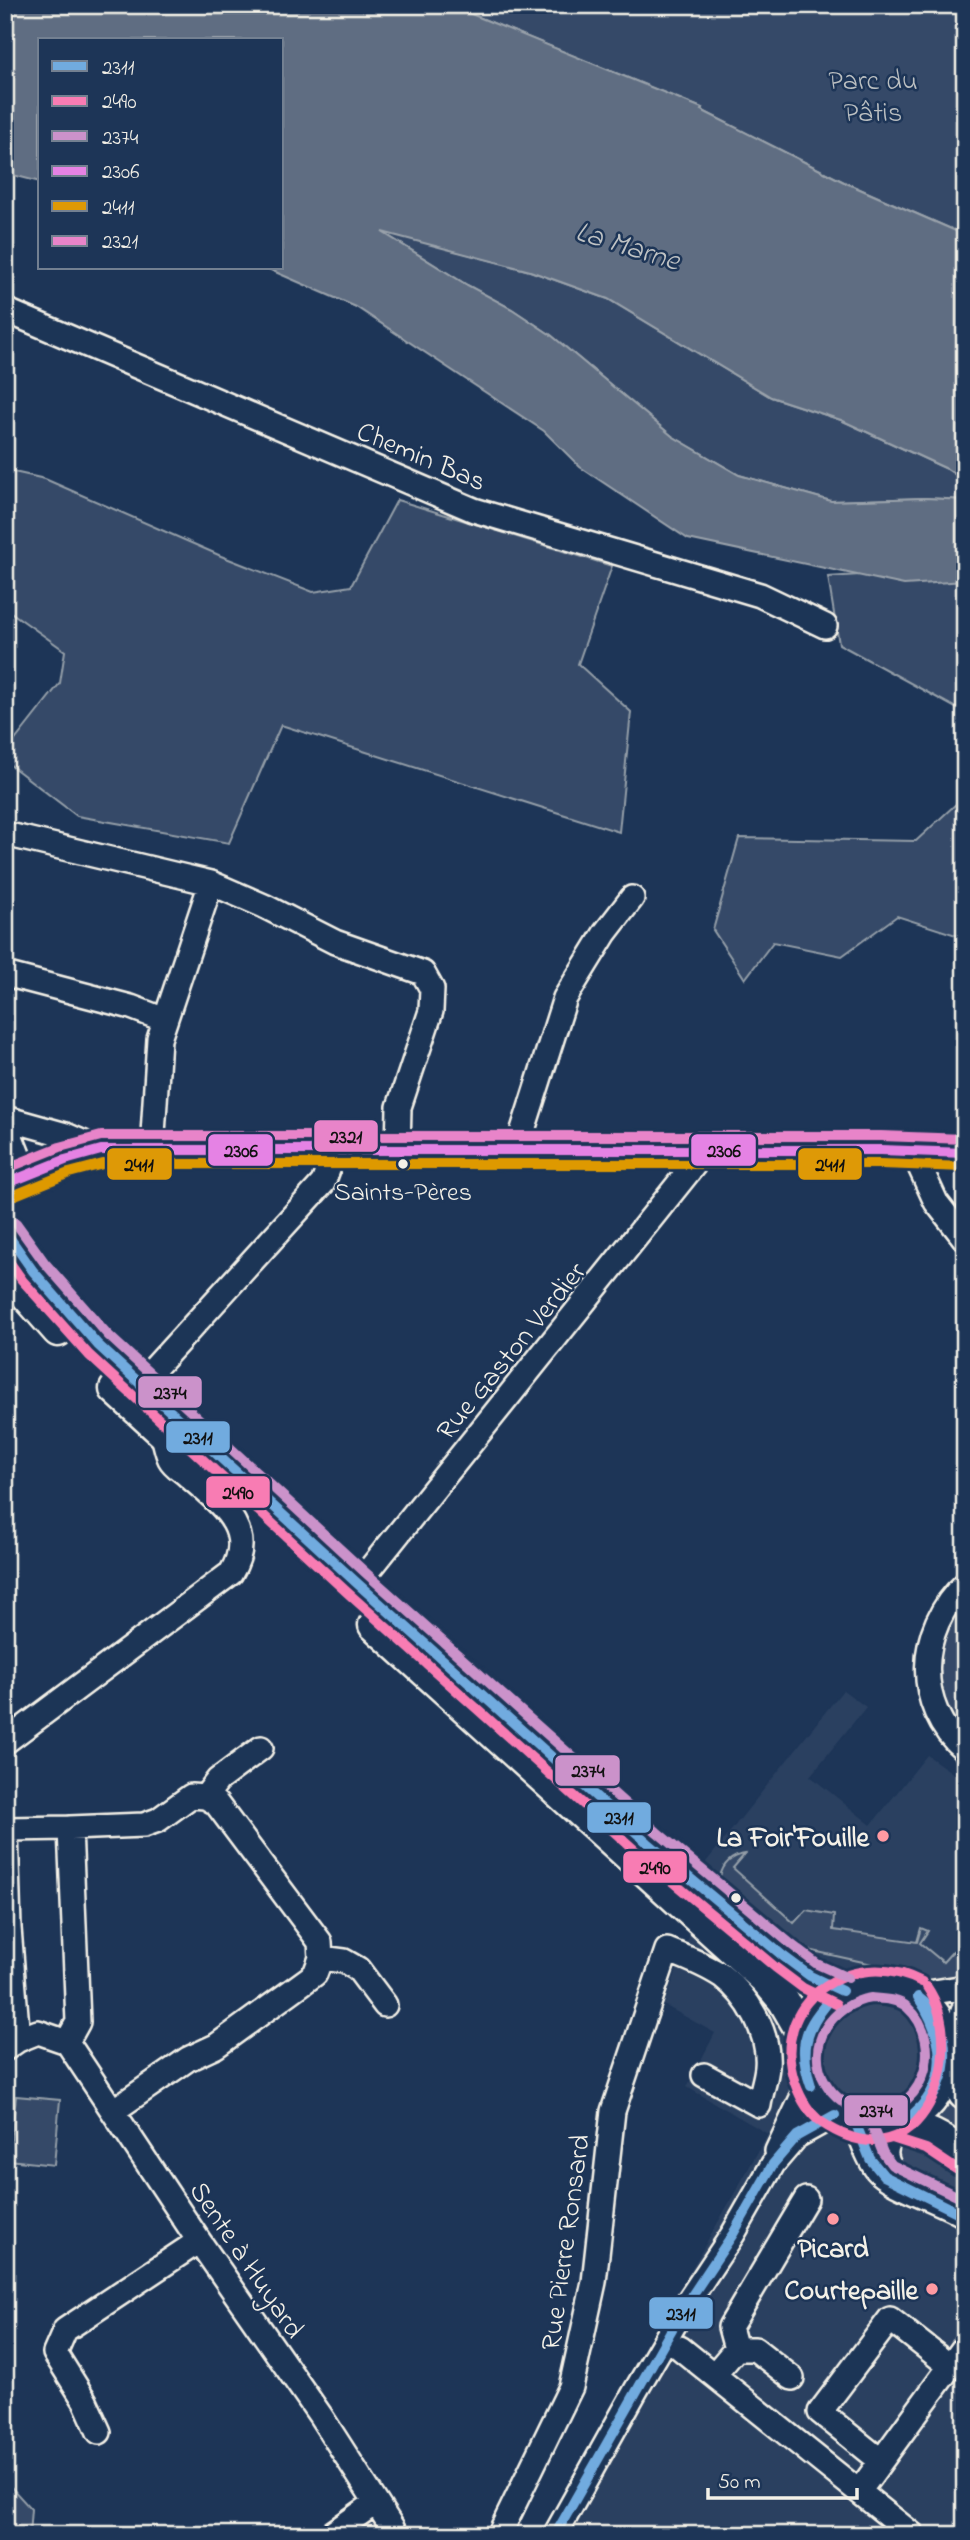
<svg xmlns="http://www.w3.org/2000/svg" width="970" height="2540" font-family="'Indie Flower',sans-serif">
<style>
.built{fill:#2a4060}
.green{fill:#354a67;stroke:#949ea8;stroke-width:2}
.water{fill:#5e6d82;stroke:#9aa2ab;stroke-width:2}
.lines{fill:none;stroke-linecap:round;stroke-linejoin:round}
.minor-casing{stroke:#f4f1e8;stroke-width:28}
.major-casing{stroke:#f4f1e8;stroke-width:35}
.highway-casing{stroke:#f4f1e8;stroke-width:38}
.minor{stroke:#1d3557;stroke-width:23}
.major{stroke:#1d3557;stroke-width:30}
.highway{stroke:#1d3557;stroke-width:33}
.bus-1-casing{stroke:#1d3557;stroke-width:16}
.bus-2-casing{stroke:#1d3557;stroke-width:16}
.bus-3-casing{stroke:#1d3557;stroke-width:16}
.bus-4-casing{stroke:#1d3557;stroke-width:16}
.bus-5-casing{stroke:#1d3557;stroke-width:16}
.bus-6-casing{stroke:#1d3557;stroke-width:16}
.bus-1{stroke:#71abdf;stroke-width:10}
.bus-2{stroke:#f87cb3;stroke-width:10}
.bus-3{stroke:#cb92ca;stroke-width:10}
.bus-4{stroke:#e582e4;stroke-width:10}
.bus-5{stroke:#de9906;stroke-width:10}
.bus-6{stroke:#e884c9;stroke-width:10}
.bus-dot{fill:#f4f1e8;stroke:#1d3557;stroke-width:2.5}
.poi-dot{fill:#ff9aa2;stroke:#1d3557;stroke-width:2.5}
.labels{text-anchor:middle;stroke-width:5;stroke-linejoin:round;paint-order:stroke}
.bus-label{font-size:26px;fill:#f4f1e8;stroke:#1d3557}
.park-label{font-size:28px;fill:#bbbfc1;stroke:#1d3557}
.street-label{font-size:28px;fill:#f4f1e8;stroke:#1d3557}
.poi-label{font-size:28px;font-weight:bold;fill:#f4f1e8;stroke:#1d3557;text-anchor:end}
.water-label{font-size:30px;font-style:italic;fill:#c0c3c4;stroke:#1d3557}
.line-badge{stroke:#1d3557;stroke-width:2.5}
.pale-badge-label{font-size:19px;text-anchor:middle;font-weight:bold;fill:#111}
</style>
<rect width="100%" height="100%" fill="#1d3557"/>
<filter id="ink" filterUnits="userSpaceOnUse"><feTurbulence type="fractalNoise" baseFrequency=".0143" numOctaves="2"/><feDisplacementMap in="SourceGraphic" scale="14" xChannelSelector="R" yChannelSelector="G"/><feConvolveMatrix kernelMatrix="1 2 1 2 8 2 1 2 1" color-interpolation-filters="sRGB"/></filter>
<g filter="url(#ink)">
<!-- built -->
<path class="built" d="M 843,1690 L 866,1707 L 810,1776 L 871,1825 L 927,1755 L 965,1782 L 965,2535 L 541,2535 L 768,2134 L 687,2087 L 715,2033 L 664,2005 L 690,1934 L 667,1911 Z"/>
<!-- green -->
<path class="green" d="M 449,5 L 965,5 L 965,235 L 846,183 L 701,110 L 702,108 Z
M 379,230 L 530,271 L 608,299 L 771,397 L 841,420 L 947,469 L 965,481 L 965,500 L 925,498 L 831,501 L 739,475 L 672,436 L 551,335 L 512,309 L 467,285 Z
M 5,470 L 45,479 L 221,556 L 313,592 L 351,586 L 397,500 L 612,566 L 578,664 L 631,712 L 619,832 L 281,725 L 229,843 L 77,816 L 5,761 L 5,753 L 60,683 L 65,651 L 5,608 Z
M 940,570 L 965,572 L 965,713 L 839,644 L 828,577 Z
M 965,777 L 965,938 L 897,916 L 842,956 L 773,942 L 745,979 L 713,930 L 739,838 L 916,841 L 956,804 Z
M 965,1595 L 965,1735 C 940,1706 928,1677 940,1638 C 945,1623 957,1608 965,1595 Z
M 745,1854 L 733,1868 L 794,1923 L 806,1910 L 834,1915 L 833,1930 L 917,1942 L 921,1928 L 928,1931 L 920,1943 L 943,1962 L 953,1951 L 965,1962 L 965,1970 L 960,1975 L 946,1981 L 934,1981 L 904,1971 L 804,1949 L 720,1877 C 723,1864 731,1856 745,1854 Z
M815 2054a60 60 0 1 1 120 0a60 60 0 1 1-120 0Z
M 951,2095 L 965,2115 L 965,2144 L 930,2120 L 942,2109 Z
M 16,2096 L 60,2100 L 54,2165 L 9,2160 Z
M 904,2139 L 965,2171 L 965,2206 L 907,2177 L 895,2163 L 898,2144 Z
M 5,2433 L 12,2444 L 10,2486 L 31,2509 L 29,2535 L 5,2535 Z"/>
<!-- water -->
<path class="water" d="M 5,5 L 449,5 L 702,108 L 701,110 L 846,183 L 965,235 L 965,481 L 947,469 L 841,420 L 771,397 L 608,299 L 530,271 L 382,232 L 467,285 L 512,309 L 551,335 L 672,436 L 739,475 L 831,501 L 925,498 L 965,500 L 965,581 L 904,585 L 688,539 L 580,467 L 544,431 L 356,307 L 266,268 L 282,268 L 282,40 L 40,40 L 40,182 L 5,173 Z"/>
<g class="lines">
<!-- minor casing -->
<g class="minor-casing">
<path id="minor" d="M 5,310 L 474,510 L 760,595 L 825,626
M 5,834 L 211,883 L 159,1039 L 152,1150
M 211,883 L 264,906 L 335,942 L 423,973 L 432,989 L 431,1011 L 399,1107 L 398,1151
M 5,974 L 131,1007 L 165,1020
M 5,1118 L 66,1135 L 101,1150
M 5,1122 L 26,1175
M 516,1152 L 565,998 L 605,933 L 632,898
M 913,1152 L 936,1202 L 965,1239
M 5,1184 L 65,1160 L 101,1150 L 881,1150 L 965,1153
M 140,1384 L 323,1183 L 335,1151
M 358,1584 L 705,1151
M 965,1584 C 917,1628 913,1707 965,1750
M 5,1742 L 231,1573 C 259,1528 216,1501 186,1474 C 181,1470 173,1465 170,1459 C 166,1451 165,1441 162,1432
M 205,1797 L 218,1780 L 261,1748
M 70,1828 L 144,1825 L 158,1820 L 191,1796 L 205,1797 L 216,1803 L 320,1942 L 321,1958 L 315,1974 L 216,2046 L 188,2059 L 113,2111
M 321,1958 L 344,1961 L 358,1969 L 385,2005
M 916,1995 L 965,1987
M 18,2040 L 9,1928 L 6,1829 L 70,1828 L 78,2022 L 67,2042
M 946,2042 L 958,2025 L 965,2006
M 5,2049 L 18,2040 L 38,2032 L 67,2042 L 199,2241 L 320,2415 L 397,2535
M 856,2124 C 862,2139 867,2157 877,2170 C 890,2186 943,2201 965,2216
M 895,2124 C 884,2152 881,2154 897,2180
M 777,2151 L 802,2098 L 805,2073
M 680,2348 L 913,2535
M 736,2349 L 755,2349 L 792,2378
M 714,2375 L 736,2349 L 730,2327 L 806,2199
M 99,2432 L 85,2401 L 55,2353 L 65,2330 L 199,2241
M 881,2461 L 820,2412 L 890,2319 L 951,2367
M 860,2490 L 965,2346
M 330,2535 L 375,2503
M 499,2535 L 571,2387 L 594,2282 L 613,2111 L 667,1950 C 685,1957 706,1965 722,1976 C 748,1996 770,2033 767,2067 C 766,2079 761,2092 759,2105 L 704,2075
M 555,2535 L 636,2390 L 685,2306 L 733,2234 L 773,2164 L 797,2136 L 835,2115"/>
</g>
<!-- major casing -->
<g class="major-casing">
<path id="major" d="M 5,1231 L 33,1271 L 98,1345 L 358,1584 L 648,1843 L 783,1956 L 810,1976 L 842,1991
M 5,1271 L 58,1331
M 115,1389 L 231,1495
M 374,1625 L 766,1980 L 783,2000 L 805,2038
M803 2055a72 72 0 1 1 144 0a72 72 0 1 1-144 0Z"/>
</g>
<!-- highway casing -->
<g class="highway-casing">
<path id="highway" d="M 947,2058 L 965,2093
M 895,2124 C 925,2131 941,2138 965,2158"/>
</g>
<!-- minor -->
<use href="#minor" class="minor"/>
<!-- major -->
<use href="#major" class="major"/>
<!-- highway -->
<use href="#highway" class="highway"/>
<!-- bus-1 casing -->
<g class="bus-1-casing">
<path id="bus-1" d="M 5,1231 L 33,1271 L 98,1345 L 358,1584 L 648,1843 L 783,1956 L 810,1976 L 842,1991
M 811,2086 C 798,2050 802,2030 828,2002
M 811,2086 C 800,2051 805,2030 828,2002
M 908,2118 C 951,2086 946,2038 918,1997
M 908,2118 C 953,2097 958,2026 918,1997
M 856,2124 L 870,2159 L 884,2176 L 965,2216
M 555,2535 L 685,2306 L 733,2234 L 773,2164 L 797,2136 L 835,2115"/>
</g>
<!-- bus-2 casing -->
<g class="bus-2-casing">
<path id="bus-2" d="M 5,1256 L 22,1280 L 89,1355 L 349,1594 L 639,1854 L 775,1967 L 803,1988 L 836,2004
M 922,1982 C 851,1945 767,2003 795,2083 C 800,2097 809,2113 821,2122 C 925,2192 970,2049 927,1987
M 892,2138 L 926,2149 L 956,2169"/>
</g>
<!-- bus-3 casing -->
<g class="bus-3-casing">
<path id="bus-3" d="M 16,1223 L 44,1262 L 108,1335 L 367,1574 L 657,1832 L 792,1945 L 817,1964 L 848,1978
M 871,1998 C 882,1999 898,1999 907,2007 C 948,2043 922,2122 863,2110 C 847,2107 833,2096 825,2082 C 804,2045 832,2004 871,1998 Z
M 869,2119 L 883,2153 L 892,2165 L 965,2200"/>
</g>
<!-- bus-4 casing -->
<g class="bus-4-casing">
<path id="bus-4" d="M 5,1184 L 65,1160 L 101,1150 L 881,1150 L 965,1153"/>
</g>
<!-- bus-5 casing -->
<g class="bus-5-casing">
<path id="bus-5" d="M 10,1197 L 69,1173 L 103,1164 L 881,1164 L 965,1167"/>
</g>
<!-- bus-6 casing -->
<g class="bus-6-casing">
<path id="bus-6" d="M 5,1169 L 60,1147 L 101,1136 L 881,1136 L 965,1139"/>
</g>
<!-- bus-1 -->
<use href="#bus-1" class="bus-1"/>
<!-- bus-2 -->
<use href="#bus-2" class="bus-2"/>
<!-- bus-3 -->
<use href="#bus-3" class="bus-3"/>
<!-- bus-4 -->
<use href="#bus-4" class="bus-4"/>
<!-- bus-5 -->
<use href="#bus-5" class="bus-5"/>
<!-- bus-6 -->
<use href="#bus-6" class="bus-6"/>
</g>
</g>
<!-- markers -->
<g class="bus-dot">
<circle cx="403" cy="1164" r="6"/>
<circle cx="736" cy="1898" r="6"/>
</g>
<g class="poi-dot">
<circle cx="883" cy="1836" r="7"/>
<circle cx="833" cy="2219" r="7"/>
<circle cx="932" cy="2289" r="7"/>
</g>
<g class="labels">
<!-- bus labels -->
<g class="bus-label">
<text x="403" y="1200">Saints-Pères</text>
</g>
<!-- park labels -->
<g class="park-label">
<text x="873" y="89">Parc du<tspan x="873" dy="32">Pâtis</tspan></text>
</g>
<!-- street labels -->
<g class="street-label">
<text transform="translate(422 455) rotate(23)" y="10">Chemin Bas</text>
<text transform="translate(510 1350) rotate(-51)" y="10">Rue Gaston Verdier</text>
<text transform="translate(564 2242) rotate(-82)" y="10">Rue Pierre Ronsard</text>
<text transform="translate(248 2259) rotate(56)" y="10">Sente à Huyard</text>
</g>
<!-- poi labels -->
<g class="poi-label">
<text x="869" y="1846">La Foir'Fouille</text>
<text x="833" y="2257" text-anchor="middle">Picard</text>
<text x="918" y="2299">Courtepaille</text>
</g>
<!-- water labels -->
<g class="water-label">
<text transform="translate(628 245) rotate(17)" y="10">La Marne</text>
</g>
</g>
<g class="line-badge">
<rect x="313" y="1119" width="66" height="34" rx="7" fill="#e884c9"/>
<rect x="207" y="1133" width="67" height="34" rx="7" fill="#e582e4"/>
<rect x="690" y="1133" width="67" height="34" rx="7" fill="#e582e4"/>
<rect x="106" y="1147" width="67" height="34" rx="7" fill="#de9906"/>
<rect x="797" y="1147" width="66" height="34" rx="7" fill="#de9906"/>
<rect x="137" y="1375" width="66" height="34" rx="7" fill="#cb92ca"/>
<rect x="165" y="1420" width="66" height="34" rx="7" fill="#71abdf"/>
<rect x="205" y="1475" width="66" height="34" rx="7" fill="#f87cb3"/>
<rect x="554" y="1754" width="67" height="33" rx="7" fill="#cb92ca"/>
<rect x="586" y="1801" width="66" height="33" rx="7" fill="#71abdf"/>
<rect x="622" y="1850" width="66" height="34" rx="7" fill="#f87cb3"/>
<rect x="843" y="2094" width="66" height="33" rx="7" fill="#cb92ca"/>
<rect x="648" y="2296" width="66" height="34" rx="7" fill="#71abdf"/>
</g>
<g class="pale-badge-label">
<text x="346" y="1143">2321</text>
<text x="241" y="1157">2306</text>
<text x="724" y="1157">2306</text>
<text x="139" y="1171">2411</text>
<text x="830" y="1171">2411</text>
<text x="170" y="1399">2374</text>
<text x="198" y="1444">2311</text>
<text x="238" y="1499">2490</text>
<text x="588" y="1777">2374</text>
<text x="619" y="1824">2311</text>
<text x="655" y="1874">2490</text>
<text x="876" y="2117">2374</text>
<text x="681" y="2320">2311</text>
</g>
<!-- margin -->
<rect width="970" height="2540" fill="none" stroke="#1d3557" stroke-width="28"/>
<rect x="14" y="14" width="942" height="2512" fill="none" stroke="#f4f1e8" stroke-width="2.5" filter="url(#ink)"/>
<!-- legend -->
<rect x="38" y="38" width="245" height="231" fill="#1d3557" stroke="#738091" stroke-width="2"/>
<rect x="52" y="61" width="35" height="10" fill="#71abdf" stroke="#738091" stroke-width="2"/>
<text x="102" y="74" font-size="21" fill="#f4f1e8">2311</text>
<rect x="52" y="96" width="35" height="10" fill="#f87cb3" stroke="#738091" stroke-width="2"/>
<text x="102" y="108" font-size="21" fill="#f4f1e8">2490</text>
<rect x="52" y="131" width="35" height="10" fill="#cb92ca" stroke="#738091" stroke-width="2"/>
<text x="102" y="144" font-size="21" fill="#f4f1e8">2374</text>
<rect x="52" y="166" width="35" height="10" fill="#e582e4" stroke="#738091" stroke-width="2"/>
<text x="102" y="178" font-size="21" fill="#f4f1e8">2306</text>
<rect x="52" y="201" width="35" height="10" fill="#de9906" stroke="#738091" stroke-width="2"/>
<text x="102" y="214" font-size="21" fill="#f4f1e8">2411</text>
<rect x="52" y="236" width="35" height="10" fill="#e884c9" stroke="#738091" stroke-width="2"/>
<text x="102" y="248" font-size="21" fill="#f4f1e8">2321</text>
<!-- scale -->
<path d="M708 2488v10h149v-10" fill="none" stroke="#f4f1e8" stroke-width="3.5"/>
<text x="718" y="2488" font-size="21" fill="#f4f1e8" stroke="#1d3557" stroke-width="5" paint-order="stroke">50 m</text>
</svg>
